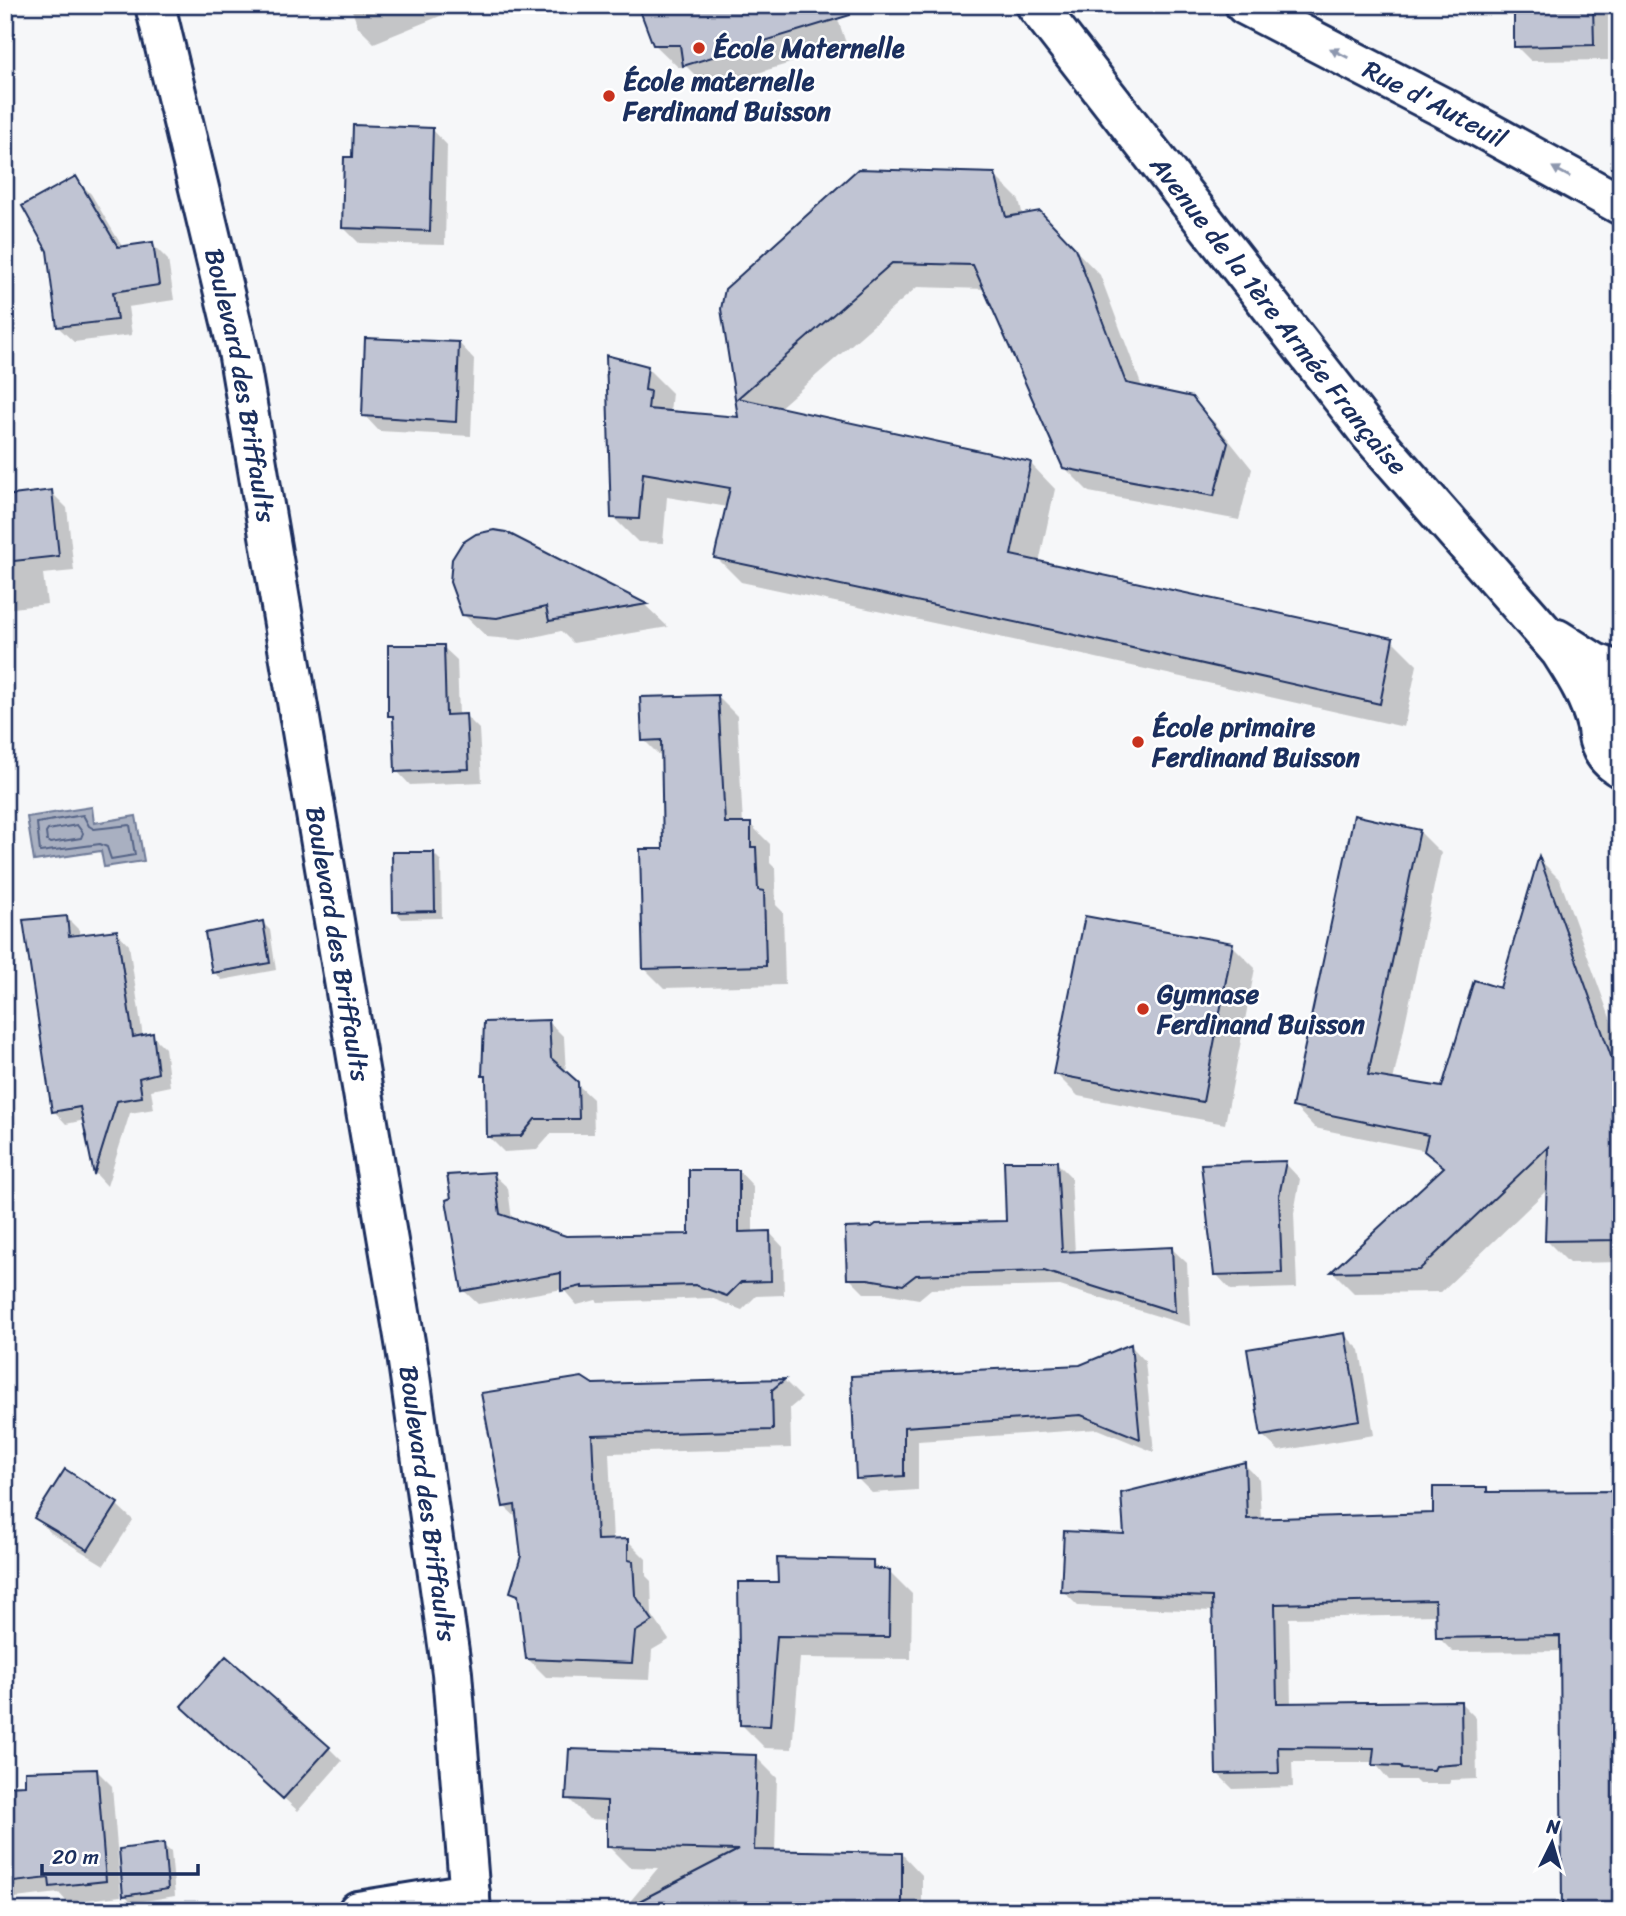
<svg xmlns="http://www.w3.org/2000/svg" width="1626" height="1916" font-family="Sriracha,sans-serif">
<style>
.water{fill:#a9b0c1;stroke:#707c99;stroke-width:2}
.shadow{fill:#0003}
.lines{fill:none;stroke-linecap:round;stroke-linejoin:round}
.shore{stroke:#546386;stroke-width:2}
.building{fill:#c0c4d3;stroke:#1b2f5e;stroke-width:2}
.minor-casing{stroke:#1b2f5e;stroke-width:44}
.major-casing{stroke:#1b2f5e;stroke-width:44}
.minor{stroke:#fff;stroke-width:38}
.major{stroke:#fff;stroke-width:38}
.oneway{fill:#8d97ae}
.poi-dot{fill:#c8321e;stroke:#fff;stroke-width:2.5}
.labels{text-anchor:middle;stroke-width:5;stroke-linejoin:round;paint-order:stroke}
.poi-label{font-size:26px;font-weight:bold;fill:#1b2f5e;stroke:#fff;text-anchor:start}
.street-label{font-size:26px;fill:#1b2f5e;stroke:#fff}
</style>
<rect width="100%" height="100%" fill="#f6f7f9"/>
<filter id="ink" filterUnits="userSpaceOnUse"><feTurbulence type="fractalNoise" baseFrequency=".0143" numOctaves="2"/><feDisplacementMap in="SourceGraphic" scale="14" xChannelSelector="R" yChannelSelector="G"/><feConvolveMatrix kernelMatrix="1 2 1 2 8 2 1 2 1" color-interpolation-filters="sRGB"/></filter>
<g filter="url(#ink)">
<!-- water -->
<path class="water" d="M 92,807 L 94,823 L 136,816 L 144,861 L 104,867 L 101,851 L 34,861 L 27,817 Z"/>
<!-- shadow -->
<path class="shadow" d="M 350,5 L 447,5 L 450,12 L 374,43 L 358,27 Z
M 833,5 L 847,46 L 708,88 L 687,67 L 678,67 L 654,44 Z
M 1516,5 L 1608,5 L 1608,60 L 1531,61 L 1516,46 Z
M 432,129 L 447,145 L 445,245 L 359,243 L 344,228 L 354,158 Z
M 994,175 L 1019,200 L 1023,216 L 1039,213 L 1100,275 L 1142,387 L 1191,399 L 1216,424 L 1252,469 L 1239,520 L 1089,492 L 1064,467 L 986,289 L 917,287 L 778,409 L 1031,464 L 1055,489 L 1039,563 L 1392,640 L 1417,665 L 1404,727 L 1083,655 L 741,582 L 716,557 L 728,507 L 667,497 L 663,543 L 638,542 L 613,517 L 647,368 L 672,393 L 670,412 L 740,419 L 723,309 Z
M 75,178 L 91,194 L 123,248 L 152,244 L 168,260 L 174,300 L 128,307 L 132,335 L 74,342 L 58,327 L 48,251 Z
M 459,343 L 474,359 L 471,436 L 379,431 L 364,415 Z
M 51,492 L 67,508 L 74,571 L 43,574 L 47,604 L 5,609 L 5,498 Z
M 505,534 L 646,606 L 668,627 L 573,643 L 561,631 L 521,640 L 487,637 L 463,614 Z
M 443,647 L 457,660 L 459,716 L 466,716 L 479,729 L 482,782 L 410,785 L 397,771 L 394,720 L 390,715 Z
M 717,696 L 737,716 L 743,825 L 750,824 L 770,844 L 770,863 L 775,868 L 776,905 L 783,912 L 785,985 L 664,988 L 644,968 L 665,850 L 663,759 L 644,740 Z
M 1419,831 L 1441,853 L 1393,1081 L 1444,1088 L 1501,990 L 1540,860 L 1560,880 L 1621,1048 L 1621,1262 L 1569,1263 L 1547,1241 L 1548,1189 L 1441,1292 L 1354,1293 L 1333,1272 L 1444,1169 L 1427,1151 L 1315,1128 L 1294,1106 Z
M 433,853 L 441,861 L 442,918 L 402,919 L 395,911 Z
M 67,918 L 79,930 L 80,937 L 117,932 L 129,945 L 143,1037 L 152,1035 L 165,1048 L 170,1086 L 151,1090 L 154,1109 L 130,1113 L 107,1186 L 96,1174 L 85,1120 L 66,1124 L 54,1111 Z
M 263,923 L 270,930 L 276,970 L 222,980 L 214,972 Z
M 1232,945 L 1255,968 L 1225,1124 L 1078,1096 L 1055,1073 Z
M 549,1022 L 564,1037 L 566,1074 L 593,1099 L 594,1134 L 551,1134 L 537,1150 L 504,1152 L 488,1136 L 488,1079 L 484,1076 Z
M 1056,1162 L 1071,1177 L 1075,1253 L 1172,1249 L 1187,1263 L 1190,1326 L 1060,1286 L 931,1289 L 919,1299 L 884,1293 L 864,1293 L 849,1278 L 1007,1223 Z
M 1285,1163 L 1300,1179 L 1294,1213 L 1297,1288 L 1231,1290 L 1216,1274 Z
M 739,1171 L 753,1186 L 753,1233 L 769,1232 L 783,1247 L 784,1295 L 756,1296 L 742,1310 L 711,1298 L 598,1302 L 596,1300 L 577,1305 L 563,1289 L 478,1304 L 463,1290 L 493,1174 L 508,1188 L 512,1220 L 565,1238 L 690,1236 Z
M 1345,1335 L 1360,1350 L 1374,1435 L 1279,1451 L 1263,1436 Z
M 1131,1346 L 1145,1361 L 1154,1452 L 1098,1429 L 918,1441 L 918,1490 L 872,1493 L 857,1478 L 853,1378 L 1081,1366 Z
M 785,1381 L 802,1398 L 790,1408 L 791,1448 L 609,1453 L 613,1541 L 628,1541 L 646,1559 L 646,1576 L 651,1581 L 652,1615 L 669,1640 L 652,1650 L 650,1680 L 546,1677 L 527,1658 L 520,1599 L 512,1591 L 523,1556 L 519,1520 L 505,1507 L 593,1386 Z
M 1244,1464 L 1259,1479 L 1261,1520 L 1435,1514 L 1486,1488 L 1492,1494 L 1621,1492 L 1562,1651 L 1453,1652 L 1438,1637 L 1437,1615 L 1289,1618 L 1291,1704 L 1461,1703 L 1476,1718 L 1477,1779 L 1451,1780 L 1449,1784 L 1419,1784 L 1415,1780 L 1389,1780 L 1374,1762 L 1292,1762 L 1293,1787 L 1233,1789 L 1218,1774 L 1214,1611 L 1078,1606 L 1063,1591 L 1126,1536 Z
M 66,1471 L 117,1505 L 133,1520 L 104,1565 L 51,1533 L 36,1518 Z
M 872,1562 L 881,1571 L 889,1571 L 912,1594 L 911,1659 L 800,1658 L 792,1749 L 765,1748 L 742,1725 L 779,1584 Z
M 197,1719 L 329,1748 L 342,1761 L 298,1811 Z
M 756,1757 L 777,1778 L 775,1852 L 902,1854 L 922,1875 L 922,1911 L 622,1911 L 658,1868 L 629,1867 L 608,1846 L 609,1820 L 589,1819 L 568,1798 Z
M 96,1770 L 112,1786 L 121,1896 L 67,1902 L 59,1893 L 6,1899 L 5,1788 L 27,1787 Z
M 163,1845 L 171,1852 L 175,1896 L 132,1903 L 125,1895 Z"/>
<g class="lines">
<!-- shore -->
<path class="shore" d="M 83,815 L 89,826 L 94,829 L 130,825 L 135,855 L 111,859 L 107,847 L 100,844 L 40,852 L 37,823 Z
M 77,825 L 83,833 L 81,838 L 50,843 L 47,841 L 46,833 L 48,830 Z"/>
</g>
<!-- building -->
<path class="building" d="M 638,5 L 848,5 L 850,15 L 683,66 L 680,45 L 653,45 Z
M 1514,5 L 1593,5 L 1594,45 L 1514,47 Z
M 353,125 L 433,128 L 430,231 L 342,228 L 344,157 L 352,157 Z
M 858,169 L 995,173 L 1006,217 L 1040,211 L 1075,248 L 1126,383 L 1192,397 L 1228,443 L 1214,496 L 1063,468 L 973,265 L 892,263 L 738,398 L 1031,462 L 1011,555 L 1393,638 L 1380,704 L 1057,631 L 714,558 L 730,488 L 643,473 L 639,519 L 611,518 L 606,355 L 648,366 L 645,390 L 650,391 L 648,409 L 738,417 L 721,309 L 725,289 Z
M 76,176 L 118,247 L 153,242 L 159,285 L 113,292 L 117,320 L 57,327 L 47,251 L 22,206 Z
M 365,338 L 459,342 L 456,422 L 362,416 Z
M 52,490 L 59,556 L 5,562 L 5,496 Z
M 494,530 L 506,532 L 647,604 L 549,621 L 546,607 L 497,618 L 462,615 L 450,582 L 452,559 L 462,543 L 476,534 Z
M 388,645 L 444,645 L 446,715 L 466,714 L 469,769 L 395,772 L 393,716 L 388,716 Z
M 718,695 L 725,823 L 751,823 L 751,847 L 756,847 L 758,890 L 764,891 L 766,966 L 643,969 L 640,849 L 663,849 L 661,740 L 642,741 L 640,697 Z
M 1354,815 L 1420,830 L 1368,1075 L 1442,1087 L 1474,980 L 1500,988 L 1539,856 L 1621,1084 L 1621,1240 L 1545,1241 L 1548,1147 L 1419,1270 L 1331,1272 L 1444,1167 L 1424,1151 L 1428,1135 L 1292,1107 Z
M 392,852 L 434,852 L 435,911 L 393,912 Z
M 67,916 L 69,936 L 117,930 L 133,1037 L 153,1033 L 158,1073 L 139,1078 L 142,1097 L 117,1101 L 94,1175 L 80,1107 L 52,1112 L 23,920 Z
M 1085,916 L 1233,943 L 1203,1102 L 1053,1074 Z
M 263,921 L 270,963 L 212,973 L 205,933 Z
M 549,1020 L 551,1058 L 578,1082 L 579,1119 L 535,1119 L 521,1136 L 487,1137 L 486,1076 L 482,1076 L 484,1022 Z
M 1004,1161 L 1057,1161 L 1062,1252 L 1172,1247 L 1175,1312 L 1044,1271 L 916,1275 L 903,1285 L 868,1279 L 847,1279 L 845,1228 L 872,1227 L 876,1224 L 1006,1221 Z
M 1286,1161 L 1279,1196 L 1282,1273 L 1214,1275 L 1201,1164 Z
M 689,1170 L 739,1170 L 739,1232 L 770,1231 L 771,1281 L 741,1282 L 727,1296 L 695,1285 L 582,1288 L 582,1286 L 561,1291 L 561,1273 L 462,1291 L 446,1200 L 451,1198 L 447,1175 L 494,1172 L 500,1214 L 566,1236 L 689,1234 Z
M 1345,1333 L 1360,1420 L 1261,1436 L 1247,1349 Z
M 1131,1344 L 1140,1439 L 1081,1415 L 904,1427 L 904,1476 L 856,1479 L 851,1376 L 1080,1365 Z
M 582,1377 L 593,1384 L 785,1379 L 772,1390 L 773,1430 L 592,1435 L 597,1540 L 628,1539 L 628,1560 L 633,1561 L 635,1595 L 653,1621 L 635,1632 L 632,1663 L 526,1659 L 518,1595 L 510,1592 L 521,1556 L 515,1505 L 503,1507 L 481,1393 Z
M 1245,1462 L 1247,1519 L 1433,1513 L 1433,1487 L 1487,1487 L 1487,1492 L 1621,1491 L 1621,1911 L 1562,1911 L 1560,1636 L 1436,1638 L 1435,1600 L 1275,1604 L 1277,1703 L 1461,1701 L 1462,1764 L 1436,1766 L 1434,1770 L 1402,1769 L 1400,1766 L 1372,1765 L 1374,1748 L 1278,1747 L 1279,1773 L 1216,1774 L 1212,1597 L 1061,1592 L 1064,1531 L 1124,1534 L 1121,1493 Z
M 65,1469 L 118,1503 L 88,1550 L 34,1518 Z
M 777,1558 L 873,1560 L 873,1568 L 890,1570 L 889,1637 L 777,1636 L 770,1726 L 740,1725 L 738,1582 L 778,1582 Z
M 226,1656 L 330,1747 L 283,1799 L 181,1706 Z
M 569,1749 L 757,1755 L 754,1850 L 902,1853 L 902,1911 L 620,1911 L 738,1850 L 607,1847 L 607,1801 L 566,1799 Z
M 97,1769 L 106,1881 L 50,1887 L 49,1878 L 5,1883 L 5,1786 L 25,1785 L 25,1771 Z
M 164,1843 L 168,1889 L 123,1896 L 119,1849 Z"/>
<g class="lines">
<!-- minor casing -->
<g class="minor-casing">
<g id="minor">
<path id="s1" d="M 155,5 L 238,351 L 406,1348 L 452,1673 L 471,1911"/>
<path id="s2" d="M 1245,5 L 1450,111 L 1621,205"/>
<path d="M 358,1911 L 470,1893"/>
</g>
</g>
<!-- major casing -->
<g class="major-casing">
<g id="major">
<path id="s3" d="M 1036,5 L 1370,434 L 1560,651 C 1576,676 1590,698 1597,727"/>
<path d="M 1557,639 L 1595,663 L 1621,672"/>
<path d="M 1601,703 C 1593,728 1596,754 1621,768"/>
</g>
</g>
<!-- minor -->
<use href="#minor" class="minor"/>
<!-- major -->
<use href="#major" class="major"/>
</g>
<!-- one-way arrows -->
<defs><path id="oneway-solid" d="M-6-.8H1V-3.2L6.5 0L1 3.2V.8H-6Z" transform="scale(1.75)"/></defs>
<g class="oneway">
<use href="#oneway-solid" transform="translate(1339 53) rotate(-153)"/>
<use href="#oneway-solid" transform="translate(1561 172) rotate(-151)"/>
</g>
</g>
<!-- markers -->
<g class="poi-dot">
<circle cx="699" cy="48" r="7"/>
<circle cx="609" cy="96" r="7"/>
<circle cx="1138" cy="742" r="7"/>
<circle cx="1143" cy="1009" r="7"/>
</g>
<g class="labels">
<!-- poi labels -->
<g class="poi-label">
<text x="713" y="57">École Maternelle</text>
<text x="623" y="90">École maternelle<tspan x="623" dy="30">Ferdinand Buisson</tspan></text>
<text x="1152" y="736">École primaire<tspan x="1152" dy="30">Ferdinand Buisson</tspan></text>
<text x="1157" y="1003">Gymnase<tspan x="1157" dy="30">Ferdinand Buisson</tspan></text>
</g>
<!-- street labels -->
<g class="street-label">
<text dy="9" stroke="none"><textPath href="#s2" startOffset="214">Rue d'Auteuil</textPath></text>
<text dy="9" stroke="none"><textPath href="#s3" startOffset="394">Avenue de la 1ère Armée Française</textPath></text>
<text dy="9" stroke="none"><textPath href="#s1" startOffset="390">Boulevard des Briffaults</textPath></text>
<text dy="9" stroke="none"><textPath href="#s1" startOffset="957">Boulevard des Briffaults</textPath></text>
<text dy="9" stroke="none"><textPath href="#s1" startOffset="1524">Boulevard des Briffaults</textPath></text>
</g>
</g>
<!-- margin -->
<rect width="1626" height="1916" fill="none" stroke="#fff" stroke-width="28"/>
<rect x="14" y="14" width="1598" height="1888" fill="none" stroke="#1b2f5e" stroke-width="2.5" filter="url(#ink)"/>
<!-- north arrow -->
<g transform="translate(1552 1843) rotate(5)" stroke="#ffffff" stroke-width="5" paint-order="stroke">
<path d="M0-5L12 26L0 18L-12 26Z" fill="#1b2f5e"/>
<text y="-10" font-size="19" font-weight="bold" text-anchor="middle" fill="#1b2f5e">N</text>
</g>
<!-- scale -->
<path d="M42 1864v10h156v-10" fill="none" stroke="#1b2f5e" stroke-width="3.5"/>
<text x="52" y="1864" font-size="21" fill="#1b2f5e" stroke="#ffffff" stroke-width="5" paint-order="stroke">20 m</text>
</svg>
